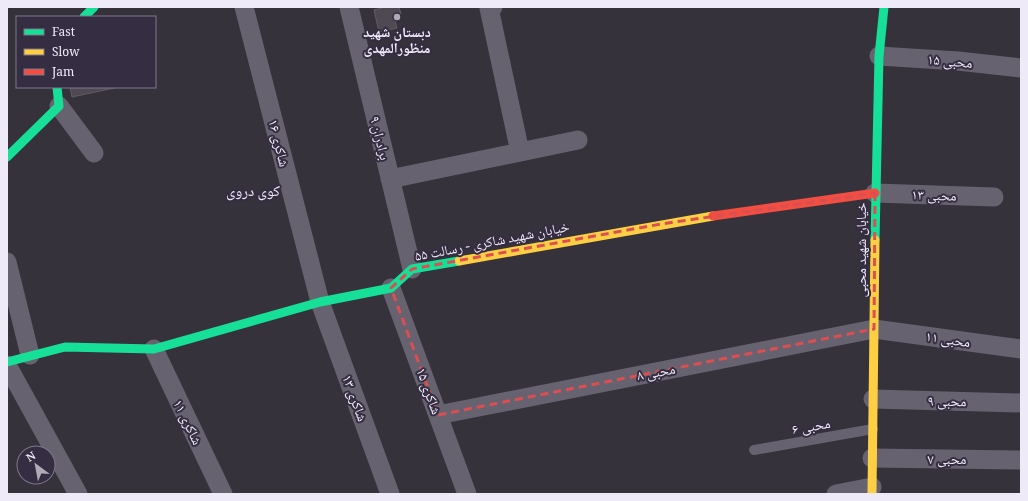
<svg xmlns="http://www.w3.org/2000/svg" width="1028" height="501" font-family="Georgia,'Noto Naskh Arabic',serif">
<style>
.building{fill:#4e4953;stroke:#605c65}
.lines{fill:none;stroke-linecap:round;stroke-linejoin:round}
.lane{stroke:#66626f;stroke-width:10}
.street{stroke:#66626f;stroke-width:19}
.fast{stroke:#16e098;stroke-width:9}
.slow{stroke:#ffcf43;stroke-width:9}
.jam{stroke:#f24e42;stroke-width:9}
.marked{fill:none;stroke:#db4f52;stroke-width:3;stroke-dasharray:8 5;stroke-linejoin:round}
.poi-dot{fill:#aeaab6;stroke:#352d41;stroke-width:1.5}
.labels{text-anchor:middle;stroke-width:4;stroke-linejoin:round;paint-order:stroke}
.poi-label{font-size:14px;font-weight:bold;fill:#efeaf8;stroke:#352d41}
.street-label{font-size:14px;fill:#efeaf8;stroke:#352d41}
.neighbourhood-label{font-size:15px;fill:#efeaf8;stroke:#352d41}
</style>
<rect width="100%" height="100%" fill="#36323c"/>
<!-- building -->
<path class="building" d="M 385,7 L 399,7 L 401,14 L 394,16 L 397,28 L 379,32 L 374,10 Z
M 70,87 L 119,87 L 72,97 Z"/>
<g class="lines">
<!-- lane -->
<path class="lane" d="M 754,450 L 873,429"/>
<!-- street -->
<path class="street" d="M 244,7 L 320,302 L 390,494
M 349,7 L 412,269
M 493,7 L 489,8 L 520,152
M 879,56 L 958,61 L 1021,68
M 59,106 L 94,153
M 390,179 L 578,140
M 875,193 L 994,197
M 7,262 L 30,355
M 391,288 L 467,494
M 154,349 L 223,494
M 7,365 L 78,494
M 873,399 L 1021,403
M 438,415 L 874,329 L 1021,349
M 872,458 L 1021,460
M 836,494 L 872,487"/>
<!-- fast -->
<path class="fast" d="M 84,17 L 94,7
M 7,157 L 59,106 L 57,87
M 875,240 L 879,56 L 884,7
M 7,362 L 65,347 L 154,349 L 320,302 L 391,288 L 412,269 L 459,261"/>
<!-- slow -->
<path class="slow" d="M 459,261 L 713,216
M 872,494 L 875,240"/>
<!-- jam -->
<path class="jam" d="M 713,216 L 875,193"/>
</g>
<!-- marked area -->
<path class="marked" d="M 875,193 L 874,329 L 438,415 L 391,288 L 412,269 L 661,224 Z"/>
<!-- markers -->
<circle class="poi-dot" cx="397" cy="17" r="4"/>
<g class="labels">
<!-- poi labels -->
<g class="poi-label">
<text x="397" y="37">دبستان شهید<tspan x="397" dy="16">منظورالمهدی</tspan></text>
</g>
<!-- street labels -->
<g class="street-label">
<text transform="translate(950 61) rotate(5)" y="5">محبی ۱۵</text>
<text transform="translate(380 138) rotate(76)" y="5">برادران ۹</text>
<text transform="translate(279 143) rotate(76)" y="5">شاکری ۱۶</text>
<text transform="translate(934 195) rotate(2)" y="5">محبی ۱۳</text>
<text transform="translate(492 241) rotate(-11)" y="5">خیابان شهید شاکری - رسالت ۵۵</text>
<text transform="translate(861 250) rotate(-90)" y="5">خیابان شهید محبی</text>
<text transform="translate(948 339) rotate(8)" y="5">محبی ۱۱</text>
<text transform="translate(656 372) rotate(-11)" y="5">محبی ۸</text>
<text transform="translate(429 391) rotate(70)" y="5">شاکری ۱۵</text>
<text transform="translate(355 398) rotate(70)" y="5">شاکری ۱۳</text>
<text transform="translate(947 401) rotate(1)" y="5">محبی ۹</text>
<text transform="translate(188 422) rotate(64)" y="5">شاکری ۱۱</text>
<text transform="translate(811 426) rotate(-10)" y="5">محبی ۶</text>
<text x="947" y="464">محبی ۷</text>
</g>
<!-- neighbourhood labels -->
<g class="neighbourhood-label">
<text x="253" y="196">کوی دروی</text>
</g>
</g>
<!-- border -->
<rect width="1028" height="501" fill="none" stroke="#efeaf8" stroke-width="16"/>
<!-- legend -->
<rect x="16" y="16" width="140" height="72" fill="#352d41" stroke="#7f798a"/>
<rect x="24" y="29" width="20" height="6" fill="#16e098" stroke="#7f798a"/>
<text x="52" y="36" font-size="12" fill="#efeaf8">Fast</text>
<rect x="24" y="49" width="20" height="6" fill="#ffcf43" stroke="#7f798a"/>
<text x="52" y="56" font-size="12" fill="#efeaf8">Slow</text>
<rect x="24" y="69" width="20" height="6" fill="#f24e42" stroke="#7f798a"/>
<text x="52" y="76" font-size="12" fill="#efeaf8">Jam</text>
<!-- north arrow -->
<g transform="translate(36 465) rotate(328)"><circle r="19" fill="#352d41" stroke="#7f798a"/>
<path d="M0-3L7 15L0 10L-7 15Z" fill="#aeaab6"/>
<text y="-6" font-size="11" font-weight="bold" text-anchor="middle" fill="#efeaf8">N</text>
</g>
</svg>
